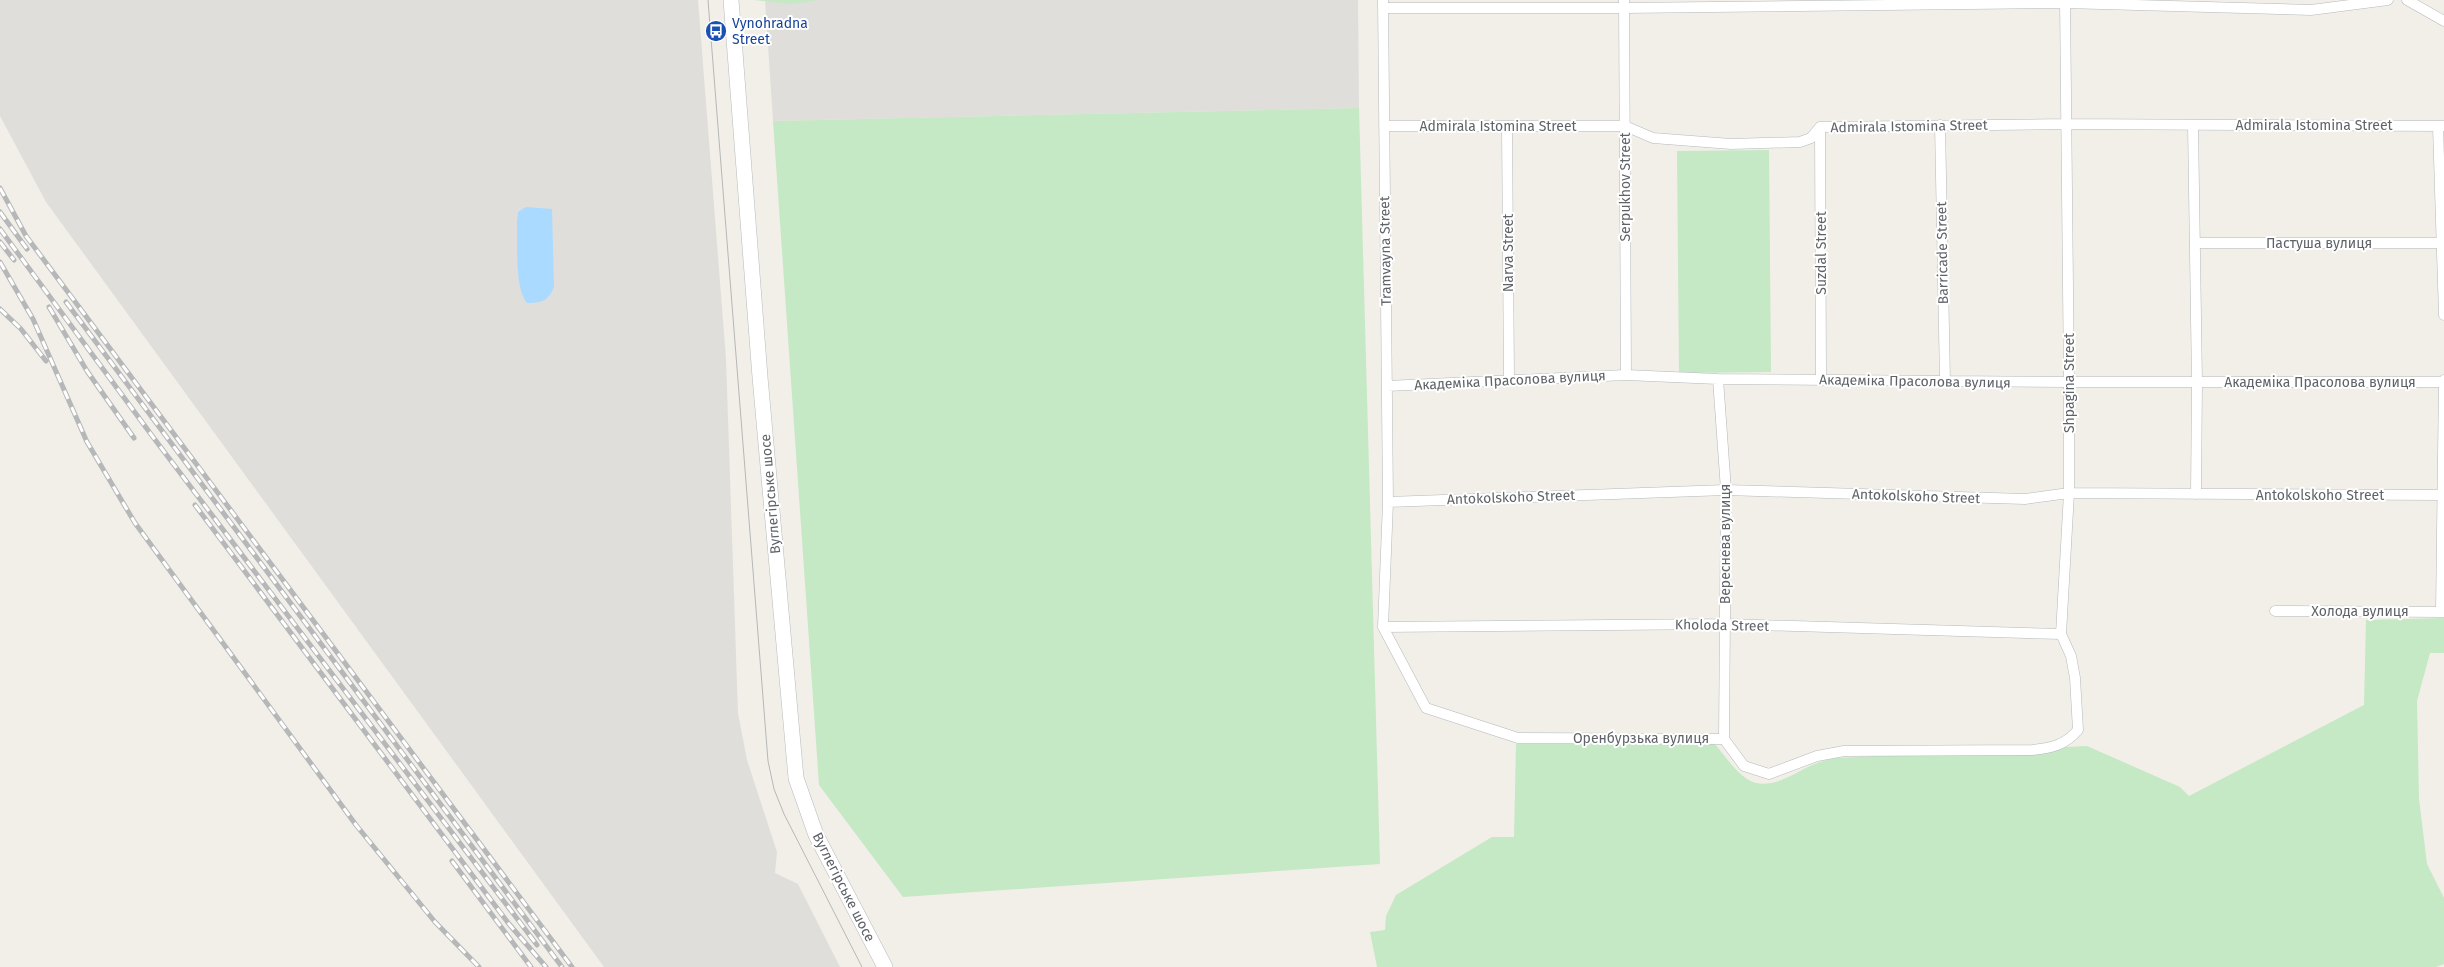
<svg xmlns="http://www.w3.org/2000/svg" width="2444" height="967" font-family="'Fira Sans',sans-serif">
<style>
.industrial{fill:#e0deda}
.green{fill:#c5e8c5}
.water{fill:#aadaff}
.lines{fill:none;stroke-linecap:round;stroke-linejoin:round}
.street-casing{stroke:#b5b8bc;stroke-width:11}
.secondary-casing{stroke:#b6babf;stroke-width:16}
.street{stroke:#fff;stroke-width:10}
.secondary{stroke:#fff;stroke-width:15}
.tram{stroke:#b6b7b8;stroke-width:1}
.rail-casing{stroke:#b6b7b8;stroke-width:5}
.rail{stroke:#fff;stroke-width:3;stroke-dasharray:9;stroke-linecap:butt}
.labels{text-anchor:middle;stroke-width:4;stroke-linejoin:round;paint-order:stroke}
.transit-label{font-size:14px;fill:#164399;stroke:#fff;text-anchor:start}
.street-label{font-size:14px;fill:#5f6368;stroke:#fff}
</style>
<rect width="100%" height="100%" fill="#f1efe8"/>
<!-- industrial -->
<path class="industrial" d="M 0,0 L 698,0 L 726,359 L 738,713 L 747,760 L 777,852 L 775,873 L 798,884 L 840,967 L 604,967 L 46,202 L 0,116 Z
M 765,0 L 1358,0 L 1359,108 L 773,121 Z"/>
<!-- green -->
<path class="green" d="M 754,0 L 820,0 L 791,4 Z
M 1359,108 L 1380,864 L 903,897 L 819,785 L 773,121 Z
M 1769,150 L 1771,372 L 1679,373 L 1677,151 Z
M 2444,618 L 2444,653 L 2430,653 L 2417,701 L 2419,799 L 2427,864 L 2444,898 L 2444,964 L 2436,967 L 1377,967 L 1370,932 L 1385,930 L 1386,916 L 1396,895 L 1492,837 L 1514,837 L 1516,744 L 1715,744 C 1725,756 1734,770 1747,779 C 1768,793 1794,773 1812,765 C 1819,762 1827,760 1835,758 L 2087,746 L 2180,787 L 2189,796 L 2364,705 L 2366,620 Z"/>
<!-- water -->
<path class="water" d="M 526,207 L 552,209 L 554,287 C 548,301 542,303 527,303 C 514,287 518,243 517,221 L 518,212 Z"/>
<g class="lines">
<!-- street casing -->
<g class="street-casing">
<path id="street" d="M 1383,0 L 1388,502 L 1383,627
M 1624,0 L 1626,375
M 2407,0 L 2444,21
M 1383,8 L 1624,8 L 2065,3 L 2311,10 L 2388,0
M 1940,125 L 1945,381
M 2193,125 L 2197,382 L 2196,494
M 1384,126 L 1625,126 L 1653,138 L 1731,144 L 1800,142 L 1811,138 L 1820,127
M 2438,126 L 2444,315
M 1507,127 L 1509,379
M 1820,127 L 2067,124 L 2444,126
M 1820,127 L 1821,380
M 2195,243 L 2444,243
M 1718,379 L 1726,490 L 1724,739
M 1387,386 L 1626,375 L 1718,379 L 2069,382 L 2444,382
M 1388,502 L 1726,490 L 2025,499 L 2069,493 L 2444,495
M 2275,611 L 2444,612
M 2441,612 L 2444,380
M 1383,627 L 1426,708 L 1518,738 L 1724,739 L 1744,766 L 1769,774 L 1817,756 L 1844,751 L 2032,750 C 2052,748 2065,745 2078,730 L 2075,678 L 2071,656 L 2061,634 L 2069,493 L 2069,382 L 2065,0
M 1383,627 L 1725,624 L 2061,634"/>
</g>
<!-- secondary casing -->
<g class="secondary-casing">
<path id="secondary" d="M 731,0 L 760,377 L 796,778 L 816,835 L 885,967"/>
</g>
<!-- street -->
<use href="#street" class="street"/>
<!-- secondary -->
<use href="#secondary" class="secondary"/>
<!-- tram -->
<path class="tram" d="M 708,0 L 768,761 L 774,789 L 784,814 L 862,967"/>
<!-- rail casing -->
<g class="rail-casing">
<path id="rail" d="M 0,188 L 26,236 L 572,967
M 0,212 L 27,249
M 0,229 L 153,437 L 537,945
M 0,242 L 14,260
M 0,262 L 33,319 L 87,442 L 135,523 L 356,825 L 435,922 L 479,967
M 66,302 L 562,967
M 49,307 L 87,371 L 134,438
M 0,309 L 21,329 L 46,361
M 195,505 L 509,924 L 546,967
M 452,861 L 531,967"/>
</g>
<!-- rail -->
<use href="#rail" class="rail"/>
</g>
<!-- icons -->
<defs>
<g id="bus-disc" transform="scale(1.125)"><circle r="9.5" fill="#1a4fb4" stroke="#fff"/><path d="M-5-6H5V4H4V6H2V4H-2V6H-4V4H-5ZM-3.5-4V0h7V-4ZM-3.5 1.2v1.5H-2V1.2ZM2 1.2v1.5H3.5V1.2Z" fill="#fff"/></g>
</defs>
<g fill-rule="evenodd">
<use href="#bus-disc" x="716" y="31"/>
</g>
<g class="labels">
<!-- transit labels -->
<g class="transit-label">
<text x="732" y="28">Vynohradna<tspan x="732" dy="16">Street</tspan></text>
</g>
<!-- street labels -->
<g class="street-label">
<text x="2314" y="130">Admirala Istomina Street</text>
<text x="1498" y="131">Admirala Istomina Street</text>
<text transform="translate(1909 126) rotate(-1)" y="5">Admirala Istomina Street</text>
<text transform="translate(1625 187) rotate(-90)" y="5">Serpukhov Street</text>
<text x="2319" y="248">Пастуша вулиця</text>
<text transform="translate(1385 251) rotate(-91)" y="5">Tramvayna Street</text>
<text transform="translate(1508 253) rotate(-90)" y="5">Narva Street</text>
<text transform="translate(1821 253) rotate(-90)" y="5">Suzdal Street</text>
<text transform="translate(1942 253) rotate(-91)" y="5">Barricade Street</text>
<text transform="translate(1510 380) rotate(-3)" y="5">Академіка Прасолова вулиця</text>
<text transform="translate(1915 381) rotate(1)" y="5">Академіка Прасолова вулиця</text>
<text x="2320" y="387">Академіка Прасолова вулиця</text>
<text transform="translate(2069 383) rotate(-90)" y="5">Shpagina Street</text>
<text transform="translate(770 494) rotate(-95)" y="5">Вуглегірське шосе</text>
<text x="2320" y="500">Antokolskoho Street</text>
<text transform="translate(1916 496) rotate(2)" y="5">Antokolskoho Street</text>
<text transform="translate(1511 497) rotate(-2)" y="5">Antokolskoho Street</text>
<text transform="translate(1725 544) rotate(-90)" y="5">Вереснева вулиця</text>
<text x="2360" y="616">Холода вулиця</text>
<text transform="translate(1722 625) rotate(1)" y="5">Kholoda Street</text>
<text x="1641" y="743">Оренбурзька вулиця</text>
<text transform="translate(844 887) rotate(63)" y="5">Вуглегірське шосе</text>
</g>
</g>
</svg>
